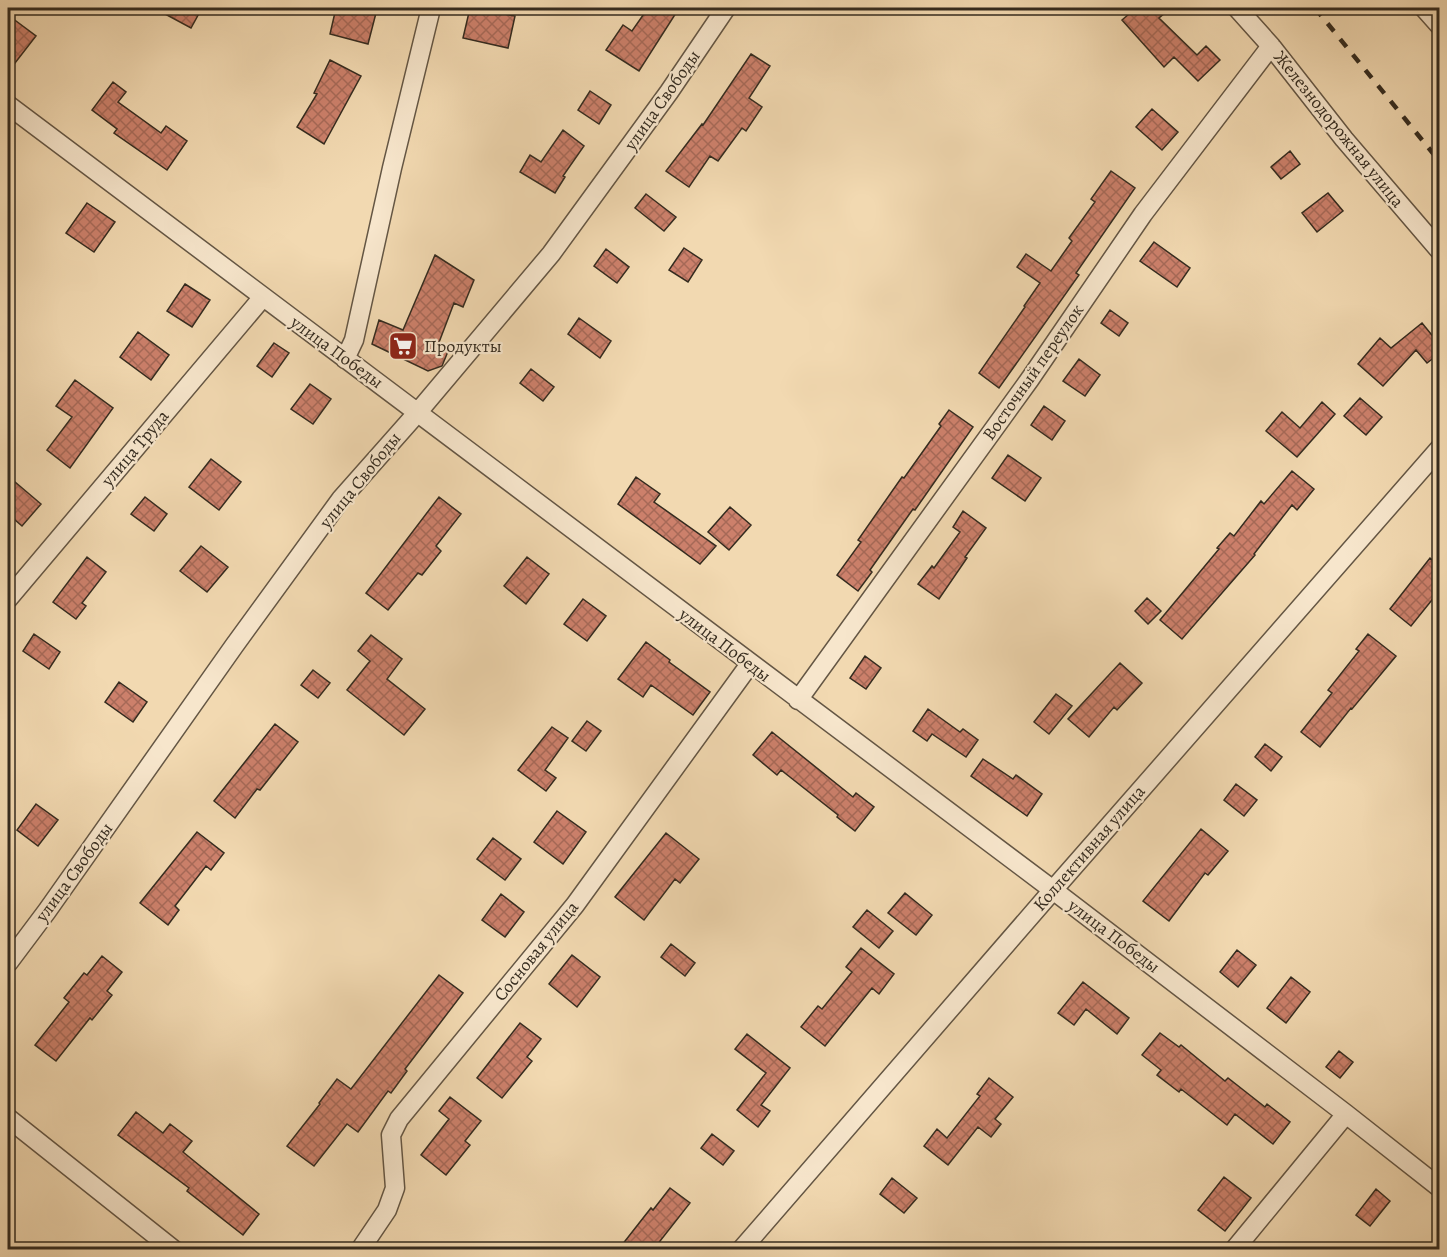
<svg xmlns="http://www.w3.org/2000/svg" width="1447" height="1257" font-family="Alegreya,serif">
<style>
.building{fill:url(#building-cross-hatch);stroke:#342b1f;stroke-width:1.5}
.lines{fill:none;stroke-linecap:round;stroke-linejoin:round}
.minor-casing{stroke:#645644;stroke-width:21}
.minor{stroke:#f7e6cc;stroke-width:18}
.rail{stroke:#342b1f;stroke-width:4.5;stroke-dasharray:10 10;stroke-linecap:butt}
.labels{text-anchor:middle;stroke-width:4.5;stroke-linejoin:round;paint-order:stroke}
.street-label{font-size:18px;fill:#342b1f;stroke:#f7e6cc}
.poi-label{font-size:18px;fill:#342b1f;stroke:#f7e6cc;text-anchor:start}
</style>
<defs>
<pattern id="building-cross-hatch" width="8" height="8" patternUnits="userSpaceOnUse" patternTransform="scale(1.5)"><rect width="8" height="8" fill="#cc806b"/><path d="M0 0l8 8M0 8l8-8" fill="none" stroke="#a66957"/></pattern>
</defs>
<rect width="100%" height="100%" fill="#f2d9b1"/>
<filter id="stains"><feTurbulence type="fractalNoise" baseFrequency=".00333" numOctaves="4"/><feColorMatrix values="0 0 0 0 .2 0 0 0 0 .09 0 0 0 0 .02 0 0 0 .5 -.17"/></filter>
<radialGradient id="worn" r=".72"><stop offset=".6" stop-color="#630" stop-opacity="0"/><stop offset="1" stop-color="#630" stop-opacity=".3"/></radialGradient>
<!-- building -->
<path class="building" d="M 154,8 L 202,8 L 191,28 Z
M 336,8 L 353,8 L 376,13 L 368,44 L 330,34 Z
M 470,8 L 515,16 L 508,48 L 463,38 Z
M 648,8 L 667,8 L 676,13 L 639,71 L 606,50 L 623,25 L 632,31 Z
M 1136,8 L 1171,8 L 1159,18 L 1197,55 L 1206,46 L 1220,60 L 1198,81 L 1174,57 L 1164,67 L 1122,20 Z
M 8,15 L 36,36 L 8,72 Z
M 751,54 L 770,66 L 749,98 L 762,107 L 746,131 L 742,128 L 718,161 L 710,156 L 689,187 L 666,171 L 702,124 L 703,125 Z
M 330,60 L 361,76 L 324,144 L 297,127 L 317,94 L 314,93 Z
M 113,82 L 126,92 L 118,102 L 161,133 L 166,126 L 187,141 L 167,170 L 114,133 L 117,129 L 92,110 Z
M 590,91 L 611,105 L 599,124 L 578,110 Z
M 1152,109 L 1178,132 L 1162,150 L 1136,127 Z
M 563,130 L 584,146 L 563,176 L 565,177 L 555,193 L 520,172 L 530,155 L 541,162 Z
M 1290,151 L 1300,164 L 1281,179 L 1271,167 Z
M 1111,171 L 1135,188 L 1076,273 L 1079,275 L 999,388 L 979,373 L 1025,307 L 1024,306 L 1040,283 L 1017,267 L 1026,254 L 1051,271 L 1072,241 L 1069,238 L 1095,202 L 1091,199 Z
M 1328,193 L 1343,211 L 1317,232 L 1302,213 Z
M 646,194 L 676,217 L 664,231 L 635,208 Z
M 87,203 L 115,222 L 94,252 L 66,233 Z
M 1154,242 L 1190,268 L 1177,287 L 1140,261 Z
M 684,248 L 702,260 L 688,282 L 669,270 Z
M 606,249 L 629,267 L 617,283 L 594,266 Z
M 435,255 L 474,280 L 463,307 L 454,303 L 438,345 L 449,349 L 442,366 L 428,371 L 372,344 L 379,320 L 403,330 Z
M 185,284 L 210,300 L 192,327 L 167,311 Z
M 1110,310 L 1128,323 L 1119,336 L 1101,323 Z
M 579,318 L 611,341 L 600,358 L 568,334 Z
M 1422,323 L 1440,345 L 1440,353 L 1427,363 L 1416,350 L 1383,386 L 1358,364 L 1380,338 L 1391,348 Z
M 138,332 L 169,355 L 151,380 L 120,357 Z
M 274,343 L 289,353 L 272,377 L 257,366 Z
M 1079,359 L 1100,375 L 1085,396 L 1063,381 Z
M 531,369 L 554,387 L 543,401 L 520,383 Z
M 75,380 L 113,408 L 70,468 L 47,450 L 72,417 L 56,406 Z
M 310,384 L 331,399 L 313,424 L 291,409 Z
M 1360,398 L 1382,417 L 1366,435 L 1344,416 Z
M 1322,402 L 1335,414 L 1297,457 L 1266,431 L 1282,412 L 1300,428 Z
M 1044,406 L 1065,421 L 1052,440 L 1031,425 Z
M 949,410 L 973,427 L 915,510 L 913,509 L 870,570 L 872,572 L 858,591 L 837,575 L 861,542 L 858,540 L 902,477 L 904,478 L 941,426 L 939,424 Z
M 1008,455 L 1041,478 L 1025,501 L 992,478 Z
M 211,459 L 241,482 L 219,510 L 189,487 Z
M 1292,471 L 1314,489 L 1297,510 L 1292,505 L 1254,554 L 1255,555 L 1182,639 L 1160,620 L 1219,549 L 1217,548 L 1230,533 L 1234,536 L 1261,501 L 1264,504 Z
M 8,476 L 41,504 L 22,526 L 8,514 Z
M 636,477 L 660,494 L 654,502 L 716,546 L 700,564 L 618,504 Z
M 145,497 L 167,514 L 154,531 L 131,514 Z
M 439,497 L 461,514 L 436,546 L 441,551 L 422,575 L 418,573 L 388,610 L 366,593 Z
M 730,507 L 751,525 L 729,550 L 708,532 Z
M 963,511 L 986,528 L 965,557 L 967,558 L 939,599 L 918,584 L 932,566 L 934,568 L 960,532 L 953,527 Z
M 201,546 L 228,567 L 207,592 L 180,571 Z
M 87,557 L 106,572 L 82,603 L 86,606 L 76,619 L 53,602 Z
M 527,557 L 549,574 L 526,604 L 504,586 Z
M 1430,558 L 1440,566 L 1440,590 L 1411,626 L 1390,609 Z
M 1147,598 L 1161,611 L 1148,624 L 1135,611 Z
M 583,599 L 606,616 L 587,641 L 564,624 Z
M 34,634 L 60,652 L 49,669 L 23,651 Z
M 1368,634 L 1396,656 L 1352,709 L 1351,708 L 1320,747 L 1301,732 L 1332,693 L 1328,690 L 1359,651 L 1356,649 Z
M 371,635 L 402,659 L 387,679 L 425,709 L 404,735 L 347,690 L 370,661 L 358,651 Z
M 646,642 L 670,660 L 669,662 L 710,692 L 693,715 L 651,685 L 643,697 L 618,679 Z
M 865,656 L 881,668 L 866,689 L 850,678 Z
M 1120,663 L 1142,683 L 1117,710 L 1114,707 L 1089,737 L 1068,719 Z
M 313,670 L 330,683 L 318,698 L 301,685 Z
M 119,682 L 147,702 L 133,722 L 105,702 Z
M 1056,694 L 1072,706 L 1049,734 L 1034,722 Z
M 928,709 L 960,732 L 963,729 L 978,740 L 966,757 L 932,734 L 927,741 L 913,731 Z
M 587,721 L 601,731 L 586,751 L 572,741 Z
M 275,724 L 298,742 L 260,790 L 257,789 L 235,818 L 214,801 Z
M 552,727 L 568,738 L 545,770 L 556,778 L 546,791 L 518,770 Z
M 772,732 L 853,797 L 856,793 L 874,807 L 855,831 L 837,817 L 838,815 L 781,770 L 777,775 L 753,755 Z
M 1265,744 L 1282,757 L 1271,771 L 1255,757 Z
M 983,759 L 1013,779 L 1016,775 L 1042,794 L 1027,816 L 971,776 Z
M 1236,784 L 1257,800 L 1244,816 L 1224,800 Z
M 36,804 L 58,820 L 38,846 L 17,830 Z
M 557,811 L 586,832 L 563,864 L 534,842 Z
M 1201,829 L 1228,851 L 1208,875 L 1205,873 L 1169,921 L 1143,901 Z
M 197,832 L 224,853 L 211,870 L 206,866 L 175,906 L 179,910 L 168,925 L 140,903 Z
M 666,833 L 699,859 L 680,883 L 675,879 L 644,920 L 615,897 Z
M 493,838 L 521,859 L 505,880 L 477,859 Z
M 905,893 L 932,915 L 916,935 L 888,913 Z
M 501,894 L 524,912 L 505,937 L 482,920 Z
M 867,910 L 893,931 L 879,948 L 853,927 Z
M 671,944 L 695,963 L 685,976 L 661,957 Z
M 861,948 L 894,974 L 879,994 L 872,988 L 825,1046 L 801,1027 L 818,1006 L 822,1009 L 852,972 L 846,967 Z
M 1237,950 L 1256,965 L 1238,987 L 1220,972 Z
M 572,955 L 600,977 L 577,1007 L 549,984 Z
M 102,956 L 122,972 L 107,991 L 112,995 L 92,1020 L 90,1018 L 56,1061 L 35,1045 L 69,1002 L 64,998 L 84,973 L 87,975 Z
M 439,975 L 463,993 L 405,1069 L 407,1071 L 391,1093 L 388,1091 L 358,1132 L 347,1124 L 314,1166 L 287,1146 L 320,1104 L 319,1103 L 337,1079 L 351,1089 Z
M 1291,977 L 1310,992 L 1286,1023 L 1267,1008 Z
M 1083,982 L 1129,1018 L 1117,1034 L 1086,1009 L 1074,1025 L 1058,1013 Z
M 520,1023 L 541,1039 L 527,1057 L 532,1061 L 502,1098 L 477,1078 Z
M 1160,1033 L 1179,1047 L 1181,1045 L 1225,1081 L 1228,1078 L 1265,1107 L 1267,1104 L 1290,1122 L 1273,1144 L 1235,1114 L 1227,1125 L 1181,1089 L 1179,1092 L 1157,1075 L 1161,1070 L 1142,1055 Z
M 747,1034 L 790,1068 L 761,1105 L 770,1111 L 758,1127 L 737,1110 L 766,1073 L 735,1049 Z
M 1339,1051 L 1353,1062 L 1340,1078 L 1326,1067 Z
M 989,1078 L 1013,1097 L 995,1119 L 1001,1124 L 991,1137 L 978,1127 L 948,1165 L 924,1146 L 937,1129 L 947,1138 L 980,1096 L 977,1094 Z
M 450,1097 L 481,1121 L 465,1141 L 470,1145 L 446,1175 L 421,1155 L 449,1119 L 439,1111 Z
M 136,1112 L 163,1133 L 170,1124 L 192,1141 L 183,1152 L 259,1214 L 243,1235 L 187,1191 L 189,1188 L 118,1135 Z
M 712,1134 L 734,1151 L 723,1165 L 701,1148 Z
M 1224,1177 L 1251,1198 L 1225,1231 L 1198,1210 Z
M 892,1178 L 917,1198 L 904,1213 L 880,1194 Z
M 670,1188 L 690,1203 L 653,1250 L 618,1250 L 651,1208 L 653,1210 Z
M 1376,1189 L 1390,1201 L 1370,1226 L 1356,1215 Z"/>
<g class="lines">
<!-- minor casing -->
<g class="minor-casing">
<path id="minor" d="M 1237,8 L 1271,46 L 1344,139 L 1440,251
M 1424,8 L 1440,26
M 8,105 L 1053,890 L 1346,1114 L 1440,1188
M 345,359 L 354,340 L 392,168 L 431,8
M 8,599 L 263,297
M 798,700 L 1030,379 L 1143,214 L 1271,46
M 8,963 L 47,911 L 234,646 L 341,499 L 418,412 L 551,254 L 669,92 L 726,8
M 8,1118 L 174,1250
M 360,1250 L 387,1210 L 395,1188 L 391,1135 L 399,1119 L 575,905 L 750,664
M 741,1250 L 1053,890 L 1440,448
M 1234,1250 L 1346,1114"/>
</g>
<!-- minor -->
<use href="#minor" class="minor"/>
<!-- rail -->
<path class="rail" d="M 1315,8 L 1440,162"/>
</g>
<!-- icons -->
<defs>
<g id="supermarket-square" transform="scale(1.5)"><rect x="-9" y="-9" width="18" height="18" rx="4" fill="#8f2418" stroke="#f7e6cc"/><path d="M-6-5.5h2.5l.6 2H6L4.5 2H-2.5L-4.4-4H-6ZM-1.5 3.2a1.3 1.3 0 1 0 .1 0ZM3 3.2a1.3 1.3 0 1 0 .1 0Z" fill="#fff"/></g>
</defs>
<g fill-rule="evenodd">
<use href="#supermarket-square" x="403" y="346"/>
</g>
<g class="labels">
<!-- street labels -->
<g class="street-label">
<text transform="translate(662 100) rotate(-55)" y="6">улица Свободы</text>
<text transform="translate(1339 129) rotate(51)" y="6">Железнодорожная улица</text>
<text transform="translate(337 352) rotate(36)" y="6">улица Победы</text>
<text transform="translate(1033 372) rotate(-55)" y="6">Восточный переулок</text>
<text transform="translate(135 448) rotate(-50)" y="6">улица Труда</text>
<text transform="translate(360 480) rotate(-51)" y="6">улица Свободы</text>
<text transform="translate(725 645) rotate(37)" y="6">улица Победы</text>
<text transform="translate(1089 848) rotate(-49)" y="6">Коллективная улица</text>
<text transform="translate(74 872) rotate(-54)" y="6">улица Свободы</text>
<text transform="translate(1114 936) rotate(37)" y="6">улица Победы</text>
<text transform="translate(536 951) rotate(-51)" y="6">Сосновая улица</text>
</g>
<!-- poi labels -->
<g class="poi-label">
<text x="424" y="352">Продукты</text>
</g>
</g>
<!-- margin -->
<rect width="1447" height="1257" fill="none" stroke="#f2d9b1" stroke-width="30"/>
<rect x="9" y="9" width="1429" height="1239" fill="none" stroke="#342b1f" stroke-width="3"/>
<rect x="15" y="15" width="1417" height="1227" fill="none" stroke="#342b1f" stroke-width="1.5"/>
<rect width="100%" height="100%" filter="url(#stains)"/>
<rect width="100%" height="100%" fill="url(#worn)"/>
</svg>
